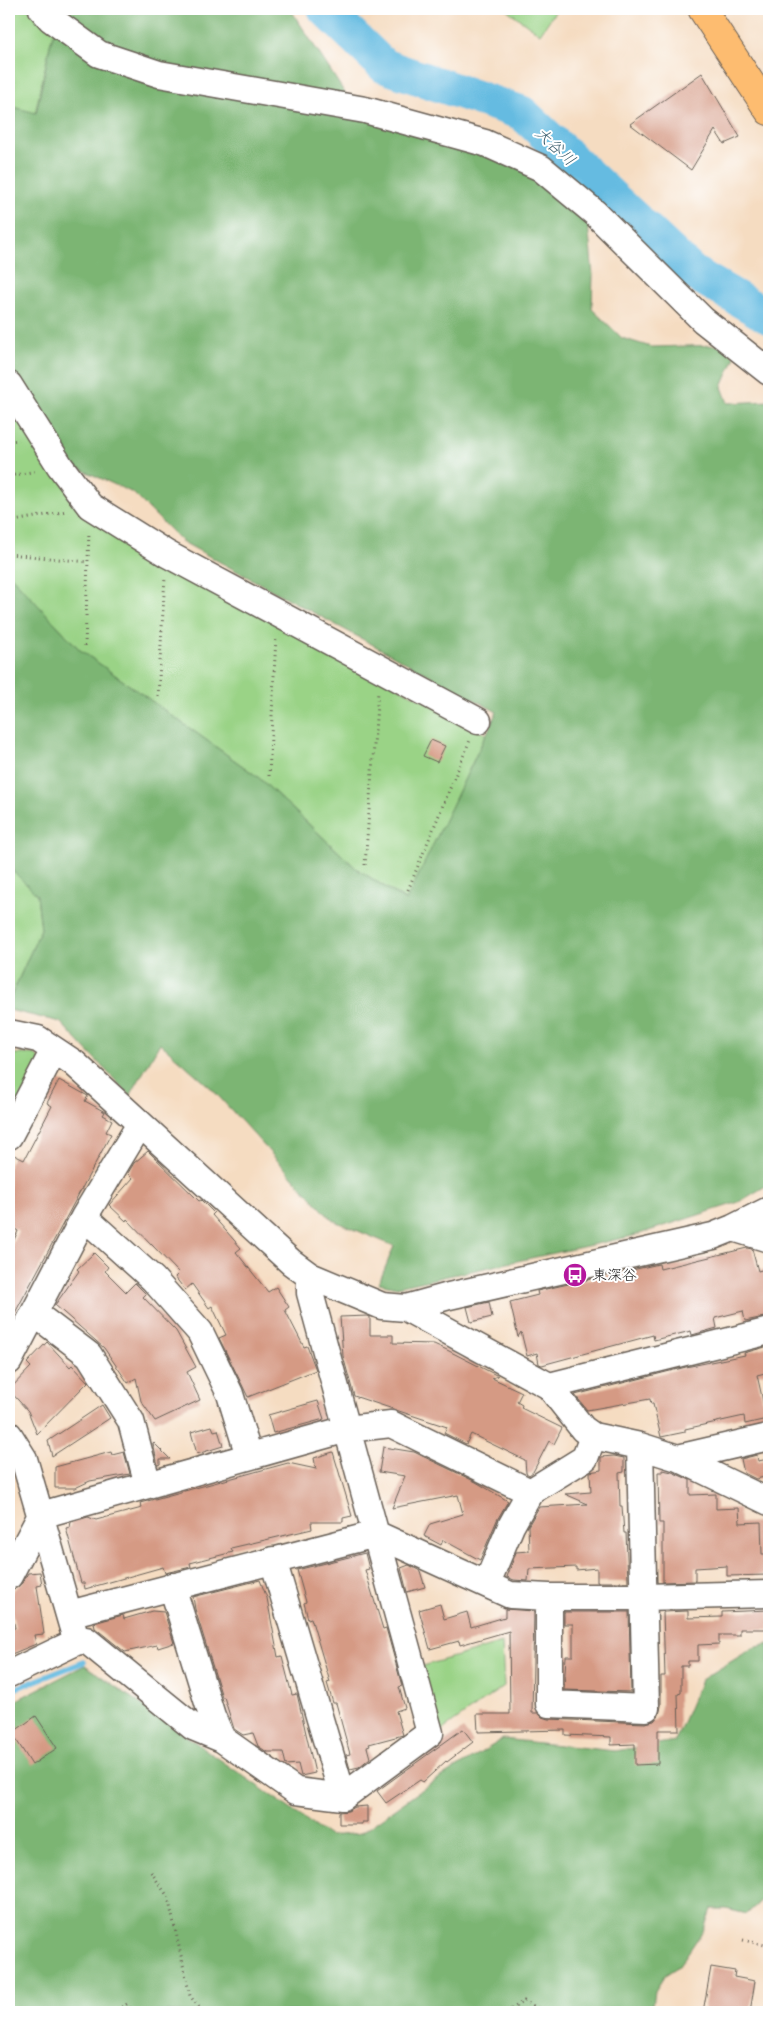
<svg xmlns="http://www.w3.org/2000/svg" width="778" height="2021" font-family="Kalam,'Klee One',sans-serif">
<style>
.green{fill:#9ad386;stroke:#5b7851}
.forest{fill:#7bb573;stroke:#4c6848}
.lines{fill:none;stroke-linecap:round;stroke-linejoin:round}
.stream{stroke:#65bbe1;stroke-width:5.5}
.river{stroke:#65bbe1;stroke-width:35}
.building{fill:#d59a84}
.minor-casing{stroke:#685f56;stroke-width:29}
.major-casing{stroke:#685f56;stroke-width:30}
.path{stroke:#685f56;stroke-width:3;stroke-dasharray:1 4;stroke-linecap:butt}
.minor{stroke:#fff;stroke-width:26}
.major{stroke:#fdbc70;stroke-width:28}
.labels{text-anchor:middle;stroke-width:4;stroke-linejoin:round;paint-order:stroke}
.poi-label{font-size:15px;fill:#1c1c1c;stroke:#fff;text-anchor:start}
.water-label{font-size:16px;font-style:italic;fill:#395c6b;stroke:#fff}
</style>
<rect width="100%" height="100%" fill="#fff"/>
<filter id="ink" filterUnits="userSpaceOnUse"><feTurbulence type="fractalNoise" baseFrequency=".02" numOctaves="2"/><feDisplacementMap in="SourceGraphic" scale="10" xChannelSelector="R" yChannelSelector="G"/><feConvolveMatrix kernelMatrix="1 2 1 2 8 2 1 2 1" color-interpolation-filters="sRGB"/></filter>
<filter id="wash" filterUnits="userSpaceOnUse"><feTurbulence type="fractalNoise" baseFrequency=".0096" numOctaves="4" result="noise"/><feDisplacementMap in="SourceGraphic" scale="20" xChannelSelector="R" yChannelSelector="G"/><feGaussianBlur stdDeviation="1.12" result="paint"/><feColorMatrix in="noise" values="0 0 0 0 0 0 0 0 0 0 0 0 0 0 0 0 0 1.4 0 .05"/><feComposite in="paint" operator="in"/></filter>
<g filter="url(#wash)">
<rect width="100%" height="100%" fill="#f5dcc1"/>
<!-- green -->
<path class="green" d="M 9,9 L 32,9 L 55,30 L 51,41 L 35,114 L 9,106 Z
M 506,9 L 557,9 L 540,34 Z
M 9,402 L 82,512 L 259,613 L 486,734 L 407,901 L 357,869 L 258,777 L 80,650 L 9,574 Z
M 13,871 L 37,895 L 41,929 L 9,1001 L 9,881 Z
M 9,1054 L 35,1054 L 41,1062 L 9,1121 Z
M 502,1643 L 504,1686 L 437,1734 L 419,1667 Z"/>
<!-- forest -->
<path class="forest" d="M 64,9 L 287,9 L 293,13 L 352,104 L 526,167 L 587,214 L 593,275 L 592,309 L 622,338 L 651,347 L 723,345 L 735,357 L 722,387 L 728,403 L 769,401 L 769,1184 L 739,1202 L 633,1236 L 397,1287 L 379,1283 L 394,1246 L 332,1220 L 211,1088 L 160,1043 L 130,1096 L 60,1022 L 9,1010 L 9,1001 L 41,929 L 37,895 L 13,871 L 9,850 L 9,574 L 80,650 L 258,777 L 357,869 L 406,901 L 497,712 L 181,541 L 133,493 L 69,464 L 9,367 L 9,106 L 36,113 L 51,41 Z
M 769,1644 L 769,1893 L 747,1914 L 726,1909 L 711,1909 L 704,1929 L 679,1966 L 665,1975 L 655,1991 L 652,2012 L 9,2012 L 9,1704 L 85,1665 L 329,1836 L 361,1833 L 430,1784 L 503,1739 L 615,1751 L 675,1741 L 701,1680 L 753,1648 Z"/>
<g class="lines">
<!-- stream -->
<path class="stream" d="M 9,1691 L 84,1662"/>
<!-- river -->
<path class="river" d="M 325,9 L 384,66 L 522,113 L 692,272 L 769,317"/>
</g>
<g id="blocks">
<!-- building -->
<path class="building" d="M 702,73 L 740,137 L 724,144 L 715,130 L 691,170 L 630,124 Z
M 431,740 L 445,746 L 437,762 L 423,756 Z
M 59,1080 L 86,1095 L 88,1096 L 85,1101 L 105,1112 L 103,1115 L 112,1120 L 106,1132 L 111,1134 L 9,1324 L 9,1251 L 18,1231 L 9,1225 L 9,1164 L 14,1155 L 24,1160 L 52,1106 L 47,1103 Z
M 148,1151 L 199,1201 L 201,1200 L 214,1213 L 212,1215 L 241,1248 L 236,1252 L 268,1292 L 276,1287 L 289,1307 L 285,1310 L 304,1347 L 307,1346 L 316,1370 L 248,1397 L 219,1338 L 226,1335 L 212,1306 L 209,1308 L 192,1284 L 185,1290 L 175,1277 L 179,1273 L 127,1219 L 126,1221 L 109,1205 L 133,1178 L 128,1173 L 134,1163 Z
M 747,1248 L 752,1249 L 758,1271 L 769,1268 L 769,1316 L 745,1321 L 743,1311 L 715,1318 L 717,1328 L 692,1335 L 691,1331 L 654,1340 L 653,1335 L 542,1365 L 539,1364 L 537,1353 L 527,1356 L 521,1332 L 518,1337 L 510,1302 L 538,1295 L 537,1291 L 659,1264 L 660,1269 Z
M 94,1253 L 108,1267 L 105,1271 L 126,1292 L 135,1283 L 146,1294 L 143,1297 L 176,1331 L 196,1367 L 187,1372 L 200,1400 L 155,1421 L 141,1401 L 136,1378 L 128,1383 L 104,1348 L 55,1305 L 79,1271 L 77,1269 Z
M 489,1302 L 492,1317 L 471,1322 L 467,1307 Z
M 368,1316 L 370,1317 L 370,1335 L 393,1335 L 393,1343 L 434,1344 L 447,1350 L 498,1376 L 492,1378 L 522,1392 L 517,1402 L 522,1405 L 521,1408 L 562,1428 L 554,1444 L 549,1441 L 533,1472 L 529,1475 L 526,1473 L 525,1460 L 471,1434 L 466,1444 L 444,1433 L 447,1427 L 354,1396 L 343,1356 L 340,1317 Z
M 47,1342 L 70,1367 L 72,1365 L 88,1382 L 37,1434 L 28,1411 L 9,1390 L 31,1367 L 27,1363 Z
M 769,1346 L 769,1372 L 757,1375 L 767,1419 L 745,1424 L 744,1416 L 685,1429 L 685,1432 L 661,1437 L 653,1404 L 651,1404 L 650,1399 L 587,1410 L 575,1395 L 686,1367 L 745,1355 L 744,1353 Z
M 318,1401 L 324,1419 L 273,1433 L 268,1415 Z
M 102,1405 L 110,1418 L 52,1456 L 48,1441 Z
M 212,1426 L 214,1431 L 218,1430 L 223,1446 L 197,1454 L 191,1432 Z
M 154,1443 L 170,1459 L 160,1459 L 160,1464 L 158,1465 L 153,1444 Z
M 383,1447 L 414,1452 L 476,1482 L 508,1501 L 497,1520 L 480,1560 L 443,1540 L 441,1545 L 424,1536 L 430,1524 L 463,1514 L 458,1495 L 392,1508 L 405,1476 L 379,1472 Z
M 111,1452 L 112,1455 L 124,1452 L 130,1474 L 90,1481 L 75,1488 L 55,1488 L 55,1467 Z
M 333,1452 L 352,1516 L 343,1518 L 343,1522 L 311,1522 L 312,1529 L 231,1548 L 233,1552 L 190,1563 L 191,1567 L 165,1573 L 163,1567 L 85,1589 L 84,1583 L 81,1583 L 66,1528 L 70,1527 L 71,1522 L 88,1517 L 96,1520 L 142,1508 L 140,1503 L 288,1463 L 316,1469 L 314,1458 Z
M 757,1455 L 758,1461 L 769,1459 L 769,1476 L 756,1479 L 744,1473 L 741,1459 Z
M 614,1456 L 624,1458 L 624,1472 L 619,1473 L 620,1506 L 622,1506 L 624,1533 L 626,1533 L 628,1582 L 597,1582 L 597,1568 L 576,1570 L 576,1567 L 529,1569 L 528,1581 L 514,1580 L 507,1577 L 516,1552 L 529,1551 L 528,1526 L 539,1507 L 588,1504 L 565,1494 L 591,1492 L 590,1472 L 601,1470 L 601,1457 Z
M 663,1470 L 672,1472 L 690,1480 L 690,1495 L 716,1494 L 716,1509 L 739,1508 L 740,1523 L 761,1522 L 762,1554 L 768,1554 L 768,1575 L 727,1576 L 727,1566 L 695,1568 L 695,1581 L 663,1582 L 663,1523 L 659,1523 L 658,1472 L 663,1472 Z
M 365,1553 L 369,1569 L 365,1570 L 383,1629 L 386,1628 L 402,1686 L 399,1687 L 405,1708 L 396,1711 L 403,1735 L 369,1744 L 370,1746 L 367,1747 L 370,1758 L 359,1767 L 350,1769 L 346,1755 L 350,1754 L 336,1703 L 333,1703 L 327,1683 L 330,1682 L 311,1618 L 308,1619 L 304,1603 L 306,1602 L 297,1570 Z
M 409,1565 L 420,1571 L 425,1587 L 407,1592 L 401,1568 Z
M 40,1572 L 42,1585 L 37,1586 L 44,1634 L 34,1635 L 36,1644 L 9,1655 L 9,1629 L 15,1628 L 9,1599 L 13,1590 L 22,1583 L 28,1573 Z
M 260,1580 L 267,1598 L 278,1657 L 282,1656 L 292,1695 L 297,1694 L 315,1773 L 301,1776 L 298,1764 L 286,1765 L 283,1752 L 267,1752 L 258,1746 L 253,1733 L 243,1735 L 234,1729 L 224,1697 L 222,1697 L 195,1609 L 193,1597 Z
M 440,1604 L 444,1619 L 467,1612 L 471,1627 L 505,1617 L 505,1609 L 534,1611 L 532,1713 L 538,1713 L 542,1717 L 548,1719 L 645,1723 L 654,1721 L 659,1715 L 661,1706 L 661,1676 L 665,1676 L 663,1612 L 688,1611 L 688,1618 L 722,1617 L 722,1612 L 769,1610 L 769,1629 L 740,1629 L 740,1635 L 719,1635 L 719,1644 L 698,1645 L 698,1661 L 688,1661 L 688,1666 L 681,1666 L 681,1693 L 678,1694 L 679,1730 L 658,1730 L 658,1764 L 635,1765 L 635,1744 L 611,1745 L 611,1737 L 565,1735 L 565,1730 L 478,1732 L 477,1714 L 510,1714 L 509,1631 L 460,1645 L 459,1641 L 430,1649 L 419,1610 Z
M 152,1611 L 164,1612 L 174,1643 L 158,1648 L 157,1645 L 125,1652 L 95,1628 L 94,1623 L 123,1615 L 124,1619 Z
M 564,1612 L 629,1612 L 631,1692 L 564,1690 L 566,1656 L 573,1656 L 573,1624 L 564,1624 Z
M 36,1716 L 57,1748 L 32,1765 L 12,1733 Z
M 463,1729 L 473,1742 L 447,1762 L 446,1761 L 423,1782 L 420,1780 L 386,1803 L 377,1791 Z
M 367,1806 L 367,1822 L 362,1822 L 362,1824 L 339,1824 L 339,1812 L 348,1811 L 355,1807 Z
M 711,1967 L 735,1971 L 734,1977 L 755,1981 L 750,2012 L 703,2012 Z"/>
</g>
</g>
<g filter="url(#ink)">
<use href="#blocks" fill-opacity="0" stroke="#685f56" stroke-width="1"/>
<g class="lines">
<!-- minor casing -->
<g class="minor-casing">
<path id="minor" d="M 42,9 L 51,19 L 99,54 L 159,74 L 365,110 L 485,143 L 541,168 L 595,213 L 703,320 L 769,372
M 9,385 L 60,466 L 90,506 L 167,554 L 478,721
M 9,1033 L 38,1039 L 74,1063 L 291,1262 L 310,1276 L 382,1306 L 406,1308 L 449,1296 L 713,1236 L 733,1228 L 769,1210
M 9,1136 L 54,1050
M 84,1217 L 153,1279 L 200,1332 L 230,1394 L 249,1456
M 733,1228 L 769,1239
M 406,1308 L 549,1386 L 583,1429 L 593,1436 L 640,1446 L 678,1458 L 769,1502
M 34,1313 L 89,1355 L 131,1421 L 148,1485
M 9,1361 L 84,1217 L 140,1124
M 549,1386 L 769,1331
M 9,1435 L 24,1459 L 73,1629
M 678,1458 L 769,1437
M 273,1560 L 343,1797
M 9,1576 L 41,1515 L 347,1429 L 391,1424 L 530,1492
M 487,1583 L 511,1526 L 530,1492 L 585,1458 L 593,1436
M 172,1586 L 212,1716 L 222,1739
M 549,1597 L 549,1704 L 646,1708 L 640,1446
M 69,1614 L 376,1534 L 510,1595 L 549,1597 L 643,1597 L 769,1594
M 9,1674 L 76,1642 L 86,1640 L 193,1727 L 222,1739 L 296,1791 L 343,1797 L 430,1733 L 310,1293 L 310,1276"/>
</g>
<!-- major casing -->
<g class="major-casing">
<path id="major" d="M 702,9 L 769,111"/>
</g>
<!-- path -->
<path class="path" d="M 9,441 L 19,440
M 9,476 L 37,471
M 9,522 L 67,511
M 9,554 L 88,562
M 85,646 L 89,531
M 158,696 L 165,577
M 269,776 L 276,637
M 365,865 L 378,692
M 408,890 L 470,740
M 151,1872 L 168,1897 L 190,1996 L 203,2012
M 743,1940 L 769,1946
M 113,2012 L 127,2004 L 133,2012
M 507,2012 L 524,2001 L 545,2012"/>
<!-- minor -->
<use href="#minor" class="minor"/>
<!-- major -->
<use href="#major" class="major"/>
</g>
</g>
<!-- icons -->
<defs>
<g id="bus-disc" transform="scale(1.25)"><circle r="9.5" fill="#b5179e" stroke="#fff"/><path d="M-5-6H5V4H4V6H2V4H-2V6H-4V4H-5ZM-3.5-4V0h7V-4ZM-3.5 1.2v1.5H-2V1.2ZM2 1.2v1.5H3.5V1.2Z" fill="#fff"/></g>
</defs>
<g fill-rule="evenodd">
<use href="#bus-disc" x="575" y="1275"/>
</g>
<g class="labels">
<!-- poi labels -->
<g class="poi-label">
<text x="592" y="1280">東深谷</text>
</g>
<!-- water labels -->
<g class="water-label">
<text transform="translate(556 146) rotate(43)" y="6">大谷川</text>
</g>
</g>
<!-- margin -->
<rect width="778" height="2021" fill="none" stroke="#fff" stroke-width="30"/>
</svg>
